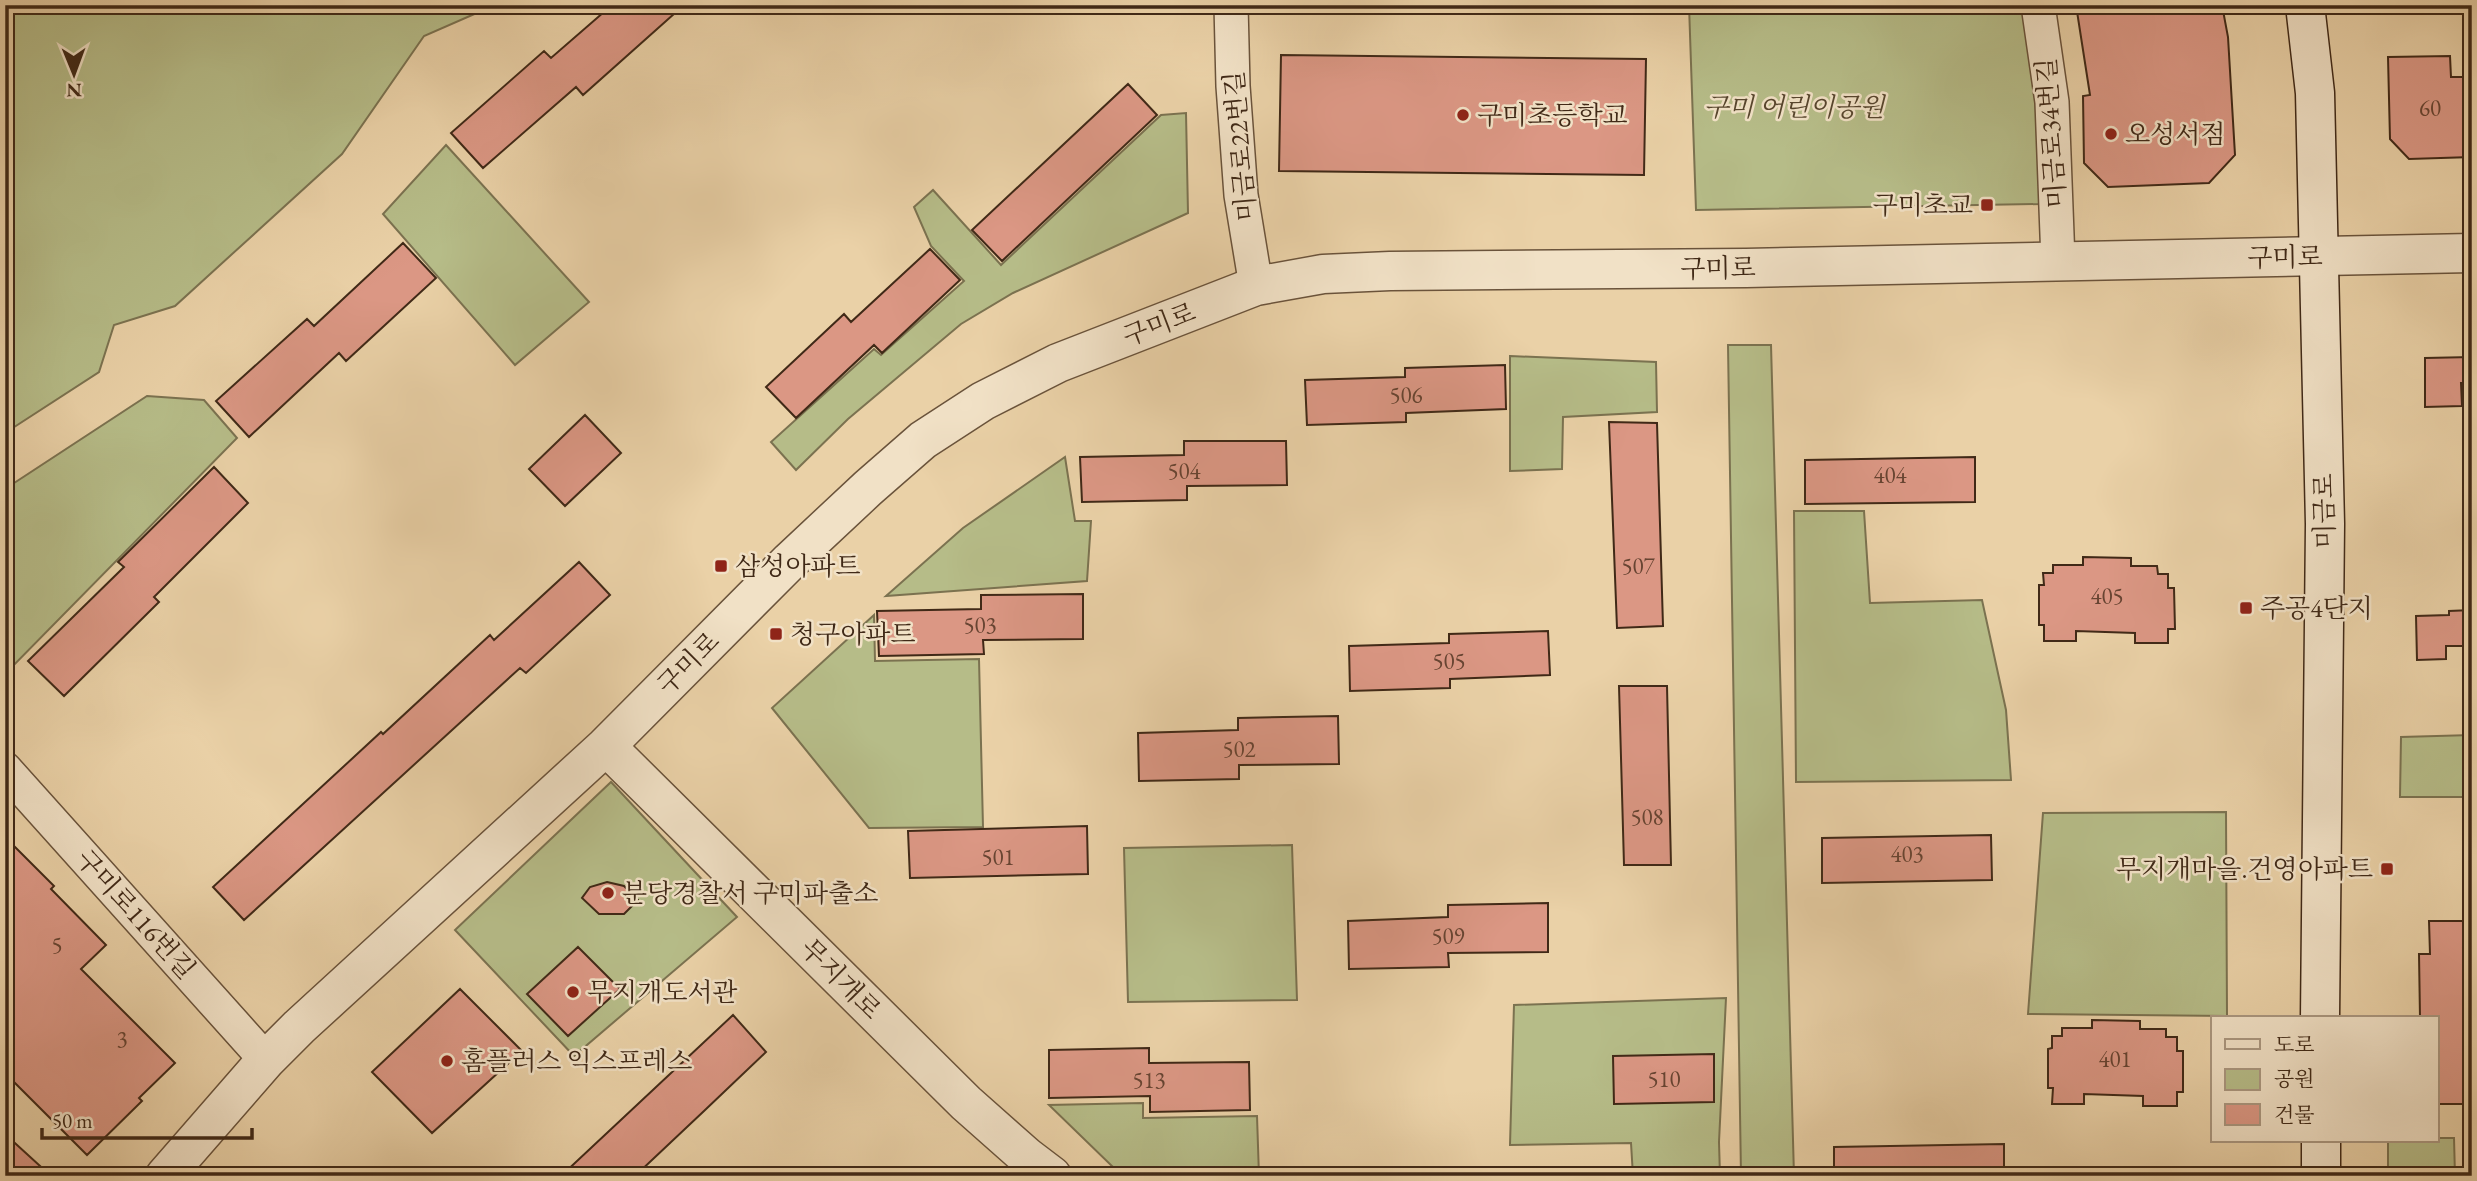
<svg xmlns="http://www.w3.org/2000/svg" width="2477" height="1181" font-family="'EB Garamond','Noto Serif KR',serif">
<style>
.green{fill:#b6bc88;stroke:#7b7250;stroke-width:2}
.building{fill:#db9784;stroke:#402917;stroke-width:2}
.lines{fill:none;stroke-linecap:round;stroke-linejoin:round}
.minor-casing{stroke:#6a533b;stroke-width:36}
.tertiary-casing{stroke:#6a533b;stroke-width:41}
.secondary-casing{stroke:#402917;stroke-width:41}
.minor{stroke:#f1e1c6;stroke-width:33}
.tertiary{stroke:#f1e1c6;stroke-width:38}
.secondary{stroke:#f1e1c6;stroke-width:38}
.poi-dot{fill:#8f2418;stroke:#f1e1c6;stroke-width:2.5}
.labels{text-anchor:middle;stroke-width:5;stroke-linejoin:round;paint-order:stroke}
.number-label{font-size:23px;fill:#674432}
.park-label{font-size:26px;font-style:italic;fill:#58462e;stroke:#f1e1c6}
.poi-label{font-size:26px;fill:#402917;stroke:#f1e1c6;text-anchor:start}
.street-label{font-size:26px;fill:#402917;stroke:#f1e1c6}
</style>
<rect width="100%" height="100%" fill="#ead1a7"/>
<filter id="stains"><feTurbulence type="fractalNoise" baseFrequency=".00286" numOctaves="4"/><feColorMatrix values="0 0 0 0 .2 0 0 0 0 .09 0 0 0 0 .02 0 0 0 .5 -.17"/></filter>
<radialGradient id="worn" r=".72"><stop offset=".6" stop-color="#630" stop-opacity="0"/><stop offset="1" stop-color="#630" stop-opacity=".3"/></radialGradient>
<!-- green -->
<path class="green" d="M 5,5 L 495,5 L 424,36 L 342,154 L 175,306 L 114,325 L 99,372 L 5,433 Z
M 1689,5 L 2023,5 L 2035,91 L 2040,204 L 1696,210 Z
M 1186,113 L 1188,213 L 1013,293 L 961,324 L 848,419 L 796,470 L 771,442 L 874,349 L 881,355 L 964,281 L 931,246 L 914,207 L 933,190 L 1001,265 L 1161,115 Z
M 446,145 L 589,302 L 515,365 L 383,214 Z
M 1728,345 L 1771,345 L 1794,1176 L 1741,1176 Z
M 1510,356 L 1656,362 L 1657,412 L 1563,417 L 1562,469 L 1510,471 Z
M 147,396 L 204,400 L 237,438 L 9,670 L 5,667 L 5,489 Z
M 1065,457 L 1075,521 L 1091,521 L 1087,581 L 886,596 L 963,528 Z
M 1794,511 L 1864,511 L 1870,603 L 1982,600 L 2006,710 L 2011,780 L 1796,782 Z
M 874,615 L 875,661 L 979,659 L 983,827 L 869,828 L 772,708 Z
M 2472,735 L 2472,797 L 2400,797 L 2401,737 Z
M 611,782 L 737,917 L 574,1056 L 455,930 Z
M 2226,812 L 2227,1016 L 2028,1014 L 2043,813 Z
M 1292,845 L 1297,1000 L 1128,1002 L 1124,848 Z
M 1726,998 L 1719,1142 L 1720,1176 L 1633,1176 L 1631,1143 L 1510,1145 L 1514,1005 Z
M 1143,1103 L 1143,1118 L 1257,1116 L 1259,1176 L 1125,1176 L 1116,1170 L 1049,1105 Z
M 2437,1138 L 2454,1138 L 2455,1176 L 2388,1176 L 2388,1141 L 2437,1141 Z"/>
<!-- building -->
<path class="building" d="M 612,5 L 684,5 L 583,95 L 576,87 L 483,168 L 451,133 L 544,51 L 551,58 Z
M 2076,5 L 2222,5 L 2228,37 L 2235,155 L 2209,183 L 2108,187 L 2084,163 L 2083,96 L 2090,95 Z
M 1281,55 L 1646,59 L 1644,175 L 1279,171 Z
M 2450,56 L 2451,77 L 2472,77 L 2472,157 L 2409,159 L 2390,139 L 2388,57 Z
M 1128,84 L 1157,115 L 1002,261 L 972,230 Z
M 403,243 L 436,278 L 346,361 L 339,353 L 249,437 L 216,401 L 307,319 L 314,326 Z
M 930,249 L 960,280 L 882,353 L 874,345 L 796,418 L 766,387 L 844,314 L 851,322 Z
M 2472,357 L 2472,383 L 2461,383 L 2462,406 L 2425,407 L 2425,358 Z
M 1505,365 L 1506,409 L 1406,413 L 1406,422 L 1307,425 L 1305,380 L 1405,377 L 1405,368 Z
M 585,415 L 621,453 L 565,506 L 529,469 Z
M 1609,422 L 1657,423 L 1663,626 L 1617,628 Z
M 1184,441 L 1286,441 L 1287,485 L 1187,486 L 1187,500 L 1082,502 L 1080,457 L 1184,455 Z
M 1975,457 L 1975,502 L 1805,504 L 1805,460 Z
M 214,467 L 248,503 L 154,597 L 159,602 L 64,696 L 28,661 L 124,567 L 118,562 Z
M 2083,557 L 2131,558 L 2131,566 L 2157,566 L 2158,574 L 2168,574 L 2168,588 L 2174,588 L 2175,629 L 2168,629 L 2168,643 L 2135,643 L 2135,633 L 2076,631 L 2076,641 L 2044,641 L 2044,625 L 2039,625 L 2039,585 L 2044,585 L 2043,573 L 2053,573 L 2053,565 L 2083,565 Z
M 579,562 L 610,595 L 526,673 L 520,668 L 244,920 L 213,887 L 381,732 L 383,734 L 490,635 L 494,640 Z
M 1083,594 L 1083,639 L 983,640 L 984,654 L 879,656 L 877,611 L 981,609 L 981,595 Z
M 2472,610 L 2472,646 L 2446,646 L 2446,659 L 2417,660 L 2416,616 L 2449,615 L 2449,611 Z
M 1548,631 L 1550,675 L 1450,679 L 1450,688 L 1350,691 L 1349,646 L 1449,643 L 1449,634 Z
M 1619,686 L 1667,686 L 1671,865 L 1624,865 Z
M 1338,716 L 1339,764 L 1239,765 L 1239,779 L 1139,781 L 1138,733 L 1238,730 L 1238,718 Z
M 1087,826 L 1088,874 L 910,878 L 908,831 Z
M 1991,835 L 1992,880 L 1822,883 L 1822,838 Z
M 5,837 L 54,886 L 51,889 L 106,945 L 81,969 L 175,1063 L 139,1098 L 142,1101 L 87,1155 L 5,1073 Z
M 607,882 L 624,886 L 638,900 L 624,914 L 599,914 L 582,898 L 590,887 Z
M 1548,903 L 1548,952 L 1448,953 L 1449,967 L 1349,969 L 1348,921 L 1448,917 L 1448,905 Z
M 2429,921 L 2472,921 L 2472,948 L 2463,948 L 2464,994 L 2472,994 L 2472,1028 L 2465,1028 L 2466,1071 L 2472,1071 L 2472,1104 L 2437,1104 L 2437,1018 L 2420,1018 L 2419,954 L 2430,954 Z
M 578,947 L 620,989 L 568,1036 L 527,994 Z
M 460,989 L 522,1051 L 432,1133 L 372,1072 Z
M 733,1015 L 766,1052 L 704,1111 L 635,1176 L 561,1176 Z
M 2092,1020 L 2140,1021 L 2140,1029 L 2166,1029 L 2166,1037 L 2177,1037 L 2177,1051 L 2183,1051 L 2183,1092 L 2177,1092 L 2177,1106 L 2143,1106 L 2143,1096 L 2084,1094 L 2084,1104 L 2052,1104 L 2053,1088 L 2048,1088 L 2048,1049 L 2052,1048 L 2052,1036 L 2062,1036 L 2062,1028 L 2092,1028 Z
M 1149,1048 L 1149,1063 L 1249,1062 L 1250,1110 L 1150,1112 L 1150,1096 L 1049,1098 L 1049,1050 Z
M 1714,1054 L 1714,1102 L 1614,1104 L 1613,1056 Z
M 5,1134 L 51,1176 L 5,1176 Z
M 2004,1144 L 2004,1176 L 1834,1176 L 1834,1147 Z"/>
<g class="lines">
<!-- minor casing -->
<g class="minor-casing">
<path id="minor" d="M 1231,5 L 1233,86 L 1241,195 L 1256,286
M 2038,5 L 2052,102 L 2058,261
M 5,769 L 266,1060"/>
</g>
<!-- tertiary casing -->
<g class="tertiary-casing">
<path id="tertiary" d="M 606,746 L 966,1103 L 1027,1157 L 1052,1176
M 165,1176 L 266,1060 L 299,1027 L 606,746 L 790,561 L 868,488 L 923,440 L 983,401 L 1058,363 L 1256,286 L 1323,274 L 1390,271 L 1746,268 L 2472,253"/>
</g>
<!-- secondary casing -->
<g class="secondary-casing">
<path id="secondary" d="M 2305,5 L 2315,93 L 2325,524 L 2320,1018
M 2321,1141 L 2321,1176"/>
</g>
<!-- minor -->
<use href="#minor" class="minor"/>
<!-- tertiary -->
<use href="#tertiary" class="tertiary"/>
<!-- secondary -->
<use href="#secondary" class="secondary"/>
</g>
<!-- markers -->
<g class="poi-dot">
<circle cx="1463" cy="115" r="7"/>
<circle cx="2111" cy="134" r="7"/>
<rect x="1980" y="198" width="14" height="14" rx="3.5"/>
<rect x="714" y="559" width="14" height="14" rx="3.5"/>
<rect x="2239" y="601" width="14" height="14" rx="3.5"/>
<rect x="769" y="627" width="14" height="14" rx="3.5"/>
<rect x="2380" y="862" width="14" height="14" rx="3.5"/>
<circle cx="608" cy="893" r="7"/>
<circle cx="573" cy="992" r="7"/>
<circle cx="447" cy="1061" r="7"/>
</g>
<g class="labels">
<!-- number labels -->
<g class="number-label">
<text x="2430" y="116">60</text>
<text x="1406" y="403">506</text>
<text x="1184" y="479">504</text>
<text x="1890" y="483">404</text>
<text x="1638" y="574">507</text>
<text x="2107" y="604">405</text>
<text x="980" y="633">503</text>
<text x="1449" y="669">505</text>
<text x="1239" y="757">502</text>
<text x="1647" y="825">508</text>
<text x="1907" y="862">403</text>
<text x="998" y="865">501</text>
<text x="1448" y="944">509</text>
<text x="57" y="953">5</text>
<text x="122" y="1047">3</text>
<text x="2115" y="1067">401</text>
<text x="1664" y="1087">510</text>
<text x="1149" y="1088">513</text>
</g>
<!-- park labels -->
<g class="park-label">
<text x="1794" y="116">구미 어린이공원</text>
</g>
<!-- poi labels -->
<g class="poi-label">
<text x="1477" y="124">구미초등학교</text>
<text x="2125" y="143">오성서점</text>
<text x="1973" y="214" text-anchor="end">구미초교</text>
<text x="735" y="575">삼성아파트</text>
<text x="2260" y="617">주공4단지</text>
<text x="790" y="643">청구아파트</text>
<text x="2373" y="878" text-anchor="end">무지개마을.건영아파트</text>
<text x="622" y="902">분당경찰서 구미파출소</text>
<text x="587" y="1001">무지개도서관</text>
<text x="461" y="1070">홈플러스 익스프레스</text>
</g>
<!-- street labels -->
<g class="street-label">
<text transform="translate(2051 133) rotate(-94)" y="9">미금로34번길</text>
<text transform="translate(1240 146) rotate(-95)" y="9">미금로22번길</text>
<text transform="translate(2285 257) rotate(-1)" y="9">구미로</text>
<text transform="translate(1718 268) rotate(-1)" y="9">구미로</text>
<text transform="translate(1159 324) rotate(-21)" y="9">구미로</text>
<text transform="translate(2324 511) rotate(-91)" y="9">미금로</text>
<text transform="translate(688 663) rotate(-45)" y="9">구미로</text>
<text transform="translate(136 914) rotate(48)" y="9">구미로116번길</text>
<text transform="translate(841 979) rotate(45)" y="9">무지개로</text>
</g>
</g>
<!-- margin -->
<rect width="2477" height="1181" fill="none" stroke="#ead1a7" stroke-width="28"/>
<rect x="7" y="7" width="2463" height="1167" fill="none" stroke="#402917" stroke-width="3.5"/>
<rect x="14" y="14" width="2449" height="1153" fill="none" stroke="#402917" stroke-width="2"/>
<!-- legend -->
<rect x="2211" y="1016" width="228" height="126" fill="#f1e1c6" stroke="#aa9780" stroke-width="2"/>
<rect x="2225" y="1039" width="35" height="10" fill="#f1e1c6" stroke="#aa9780" stroke-width="2"/>
<text x="2274" y="1052" font-size="21" fill="#402917">도로</text>
<rect x="2225" y="1069" width="35" height="21" fill="#b6bc88" stroke="#aa9780" stroke-width="2"/>
<text x="2274" y="1086" font-size="21" fill="#402917">공원</text>
<rect x="2225" y="1104" width="35" height="21" fill="#db9784" stroke="#aa9780" stroke-width="2"/>
<text x="2274" y="1122" font-size="21" fill="#402917">건물</text>
<!-- north arrow -->
<g transform="translate(74 74) rotate(179)" stroke="#f1e1c6" stroke-width="5" paint-order="stroke">
<path d="M0-5L12 26L0 18L-12 26Z" fill="#402917"/>
<text y="-10" font-size="19" font-weight="bold" text-anchor="middle" fill="#402917">N</text>
</g>
<!-- scale -->
<path d="M42 1128v10h210v-10" fill="none" stroke="#402917" stroke-width="3.5"/>
<text x="52" y="1128" font-size="21" fill="#402917" stroke="#f1e1c6" stroke-width="5" paint-order="stroke">50 m</text>
<rect width="100%" height="100%" filter="url(#stains)"/>
<rect width="100%" height="100%" fill="url(#worn)"/>
</svg>
